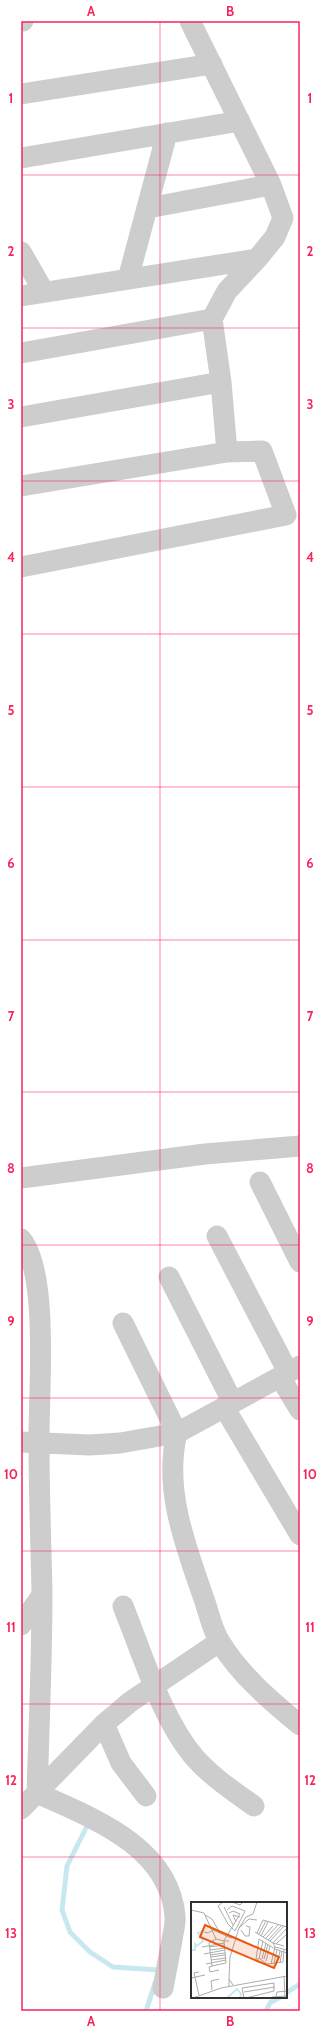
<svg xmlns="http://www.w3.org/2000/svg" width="321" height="2032" font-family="Cabin,sans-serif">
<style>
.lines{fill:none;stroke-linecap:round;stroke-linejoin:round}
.stream{stroke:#c8e8f0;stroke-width:5}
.minor{stroke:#cdcdcd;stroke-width:21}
.grid{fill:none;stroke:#f6245a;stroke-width:1;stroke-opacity:0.55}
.inset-river{fill:none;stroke:#c8e8f0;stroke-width:2}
.inset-road{fill:none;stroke:#acacac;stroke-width:1}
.view{fill:#e8590c;fill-opacity:0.15;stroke:#e8590c;stroke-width:2}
.inset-edge{fill:none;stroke:#303030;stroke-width:2}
.neatline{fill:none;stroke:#f6245a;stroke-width:1.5}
.grid-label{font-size:13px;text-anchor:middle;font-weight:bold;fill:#f6245a}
</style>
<rect width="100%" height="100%" fill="#fff"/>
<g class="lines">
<!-- stream -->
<path class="stream" d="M 89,1822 L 67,1866 L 62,1910 L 70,1932 L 90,1952 L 113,1967 L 159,1970 L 158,1973
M 286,1993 L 300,1984
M 146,2011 L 155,1983
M 266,2011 L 270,2003 L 280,1997"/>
<!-- minor -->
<path class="minor" d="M 21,21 L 23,21
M 190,21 L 271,185 L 283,218 L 275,237 L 257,259 L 227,291 L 212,319 L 221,382 L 227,452
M 21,94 L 212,64
M 21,158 L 240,121
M 148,208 L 271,185
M 21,252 L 44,292
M 128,279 L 167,133
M 21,296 L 257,259
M 21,353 L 212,319
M 21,417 L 221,382
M 21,486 L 227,452 L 262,451 L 286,515 L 21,567
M 21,1178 L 205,1154 L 300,1146
M 260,1182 L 300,1262
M 217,1236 L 288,1372
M 21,1239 C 50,1273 38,1399 39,1445 C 39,1494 41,1544 42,1593 C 42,1660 39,1727 37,1793 C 92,1818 169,1846 175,1916 C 176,1923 173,1932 172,1940 C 169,1956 166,1972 163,1988
M 169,1277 L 233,1403
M 123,1323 L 177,1433 C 163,1489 186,1547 204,1599 C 209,1613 212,1630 220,1642 C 240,1675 271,1701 300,1725
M 280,1377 L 300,1410
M 224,1407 L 300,1535
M 21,1442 L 90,1445 L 120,1443 L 177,1433 L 300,1366
M 123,1606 C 142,1653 162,1720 195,1758 C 212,1777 233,1791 254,1806
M 21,1625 L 42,1595
M 104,1724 L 121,1763 L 146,1796
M 21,1809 L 104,1724 L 130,1702 L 219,1642"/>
</g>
<!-- grid -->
<path class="grid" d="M 160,21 L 160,2011M 21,175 L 300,175M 21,328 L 300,328M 21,481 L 300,481M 21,634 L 300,634M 21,787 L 300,787M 21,940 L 300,940M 21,1092 L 300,1092M 21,1245 L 300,1245M 21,1398 L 300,1398M 21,1551 L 300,1551M 21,1704 L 300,1704M 21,1857 L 300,1857"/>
<!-- overview -->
<g transform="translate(191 1902)">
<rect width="96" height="96" fill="#fff"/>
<path class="inset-river" d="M 0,48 L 4,48 L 4,42 L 6,44 L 12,39 L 7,31 L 12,29M 36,96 L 46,87 L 50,92 L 49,96"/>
<path class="inset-road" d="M 32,0 L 27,4 L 37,22 L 44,29 L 54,9 L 41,4 L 36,8M 41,0 L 49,3 L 52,0M 33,5 L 42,23M 0,8 L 13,11 L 25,37M 38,11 L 42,9 L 49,12 L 34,37 L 33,39 L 35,61 L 21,64 L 18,41 L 25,37 L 33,39 L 38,39M 14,13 L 21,17 L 29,31M 45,20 L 42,13 L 49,15M 48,26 L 58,17 L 66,18M 50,28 L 54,34 L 58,34 L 59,25 L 55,24M 13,30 L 17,31 L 22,28 L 40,36 L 45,35M 64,30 L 82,41 L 93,44M 66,31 L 72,18 L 96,25M 68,32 L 75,19M 70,34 L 77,20M 72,35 L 82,24M 74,37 L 87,23M 77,38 L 90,24M 79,39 L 93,24M 85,42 L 96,32M 11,45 L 33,41M 18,45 L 34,43M 84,45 L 96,48M 19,48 L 34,46M 13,52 L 34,48M 19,53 L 34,51M 20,55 L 34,53M 68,56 L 76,62 L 92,60 L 93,48M 65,57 L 68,37 L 84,47 L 96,51M 65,57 L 68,57 L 72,39M 71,57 L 75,41M 73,57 L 77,42M 20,58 L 35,56M 75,59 L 79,44M 83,61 L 86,48M 86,61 L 89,49M 89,61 L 91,49M 15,62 L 35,58M 80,62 L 84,45 L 82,41 L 96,26M 21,64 L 18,65 L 19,70 L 28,68M 93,74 L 94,96M 0,76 L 14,73M 38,77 L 39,55 L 48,26 L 55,15 L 62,12 L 66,0M 38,84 L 38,77 L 42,83M 21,88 L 20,79 L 28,77M 53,90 L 84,85M 8,93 L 3,71 L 8,70M 81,95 L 96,94M 85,95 L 86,90 L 96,89M 2,96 L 30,86 L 96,74M 53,96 L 51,86 L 83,81 L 83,89 L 55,96"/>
<path class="view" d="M 14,23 L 88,55 L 83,66 L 9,35 Z"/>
<rect width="96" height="96" class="inset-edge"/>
</g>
<!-- border -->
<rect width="321" height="2032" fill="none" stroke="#ffffff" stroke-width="44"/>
<rect x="22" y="22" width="277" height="1988" class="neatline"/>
<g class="grid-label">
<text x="91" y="16">A</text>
<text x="230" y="16">B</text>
<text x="11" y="103">1</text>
<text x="310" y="103">1</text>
<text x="11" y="256">2</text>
<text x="310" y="256">2</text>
<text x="11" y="409">3</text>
<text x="310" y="409">3</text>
<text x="11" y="562">4</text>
<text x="310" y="562">4</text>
<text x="11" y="715">5</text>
<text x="310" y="715">5</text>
<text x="11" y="868">6</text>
<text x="310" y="868">6</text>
<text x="11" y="1021">7</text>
<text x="310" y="1021">7</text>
<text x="11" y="1173">8</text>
<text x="310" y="1173">8</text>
<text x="11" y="1326">9</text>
<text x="310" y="1326">9</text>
<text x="11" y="1479">10</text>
<text x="310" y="1479">10</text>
<text x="11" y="1632">11</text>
<text x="310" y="1632">11</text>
<text x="11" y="1785">12</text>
<text x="310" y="1785">12</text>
<text x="11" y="1938">13</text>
<text x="310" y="1938">13</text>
<text x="91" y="2026">A</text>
<text x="230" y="2026">B</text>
</g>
</svg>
